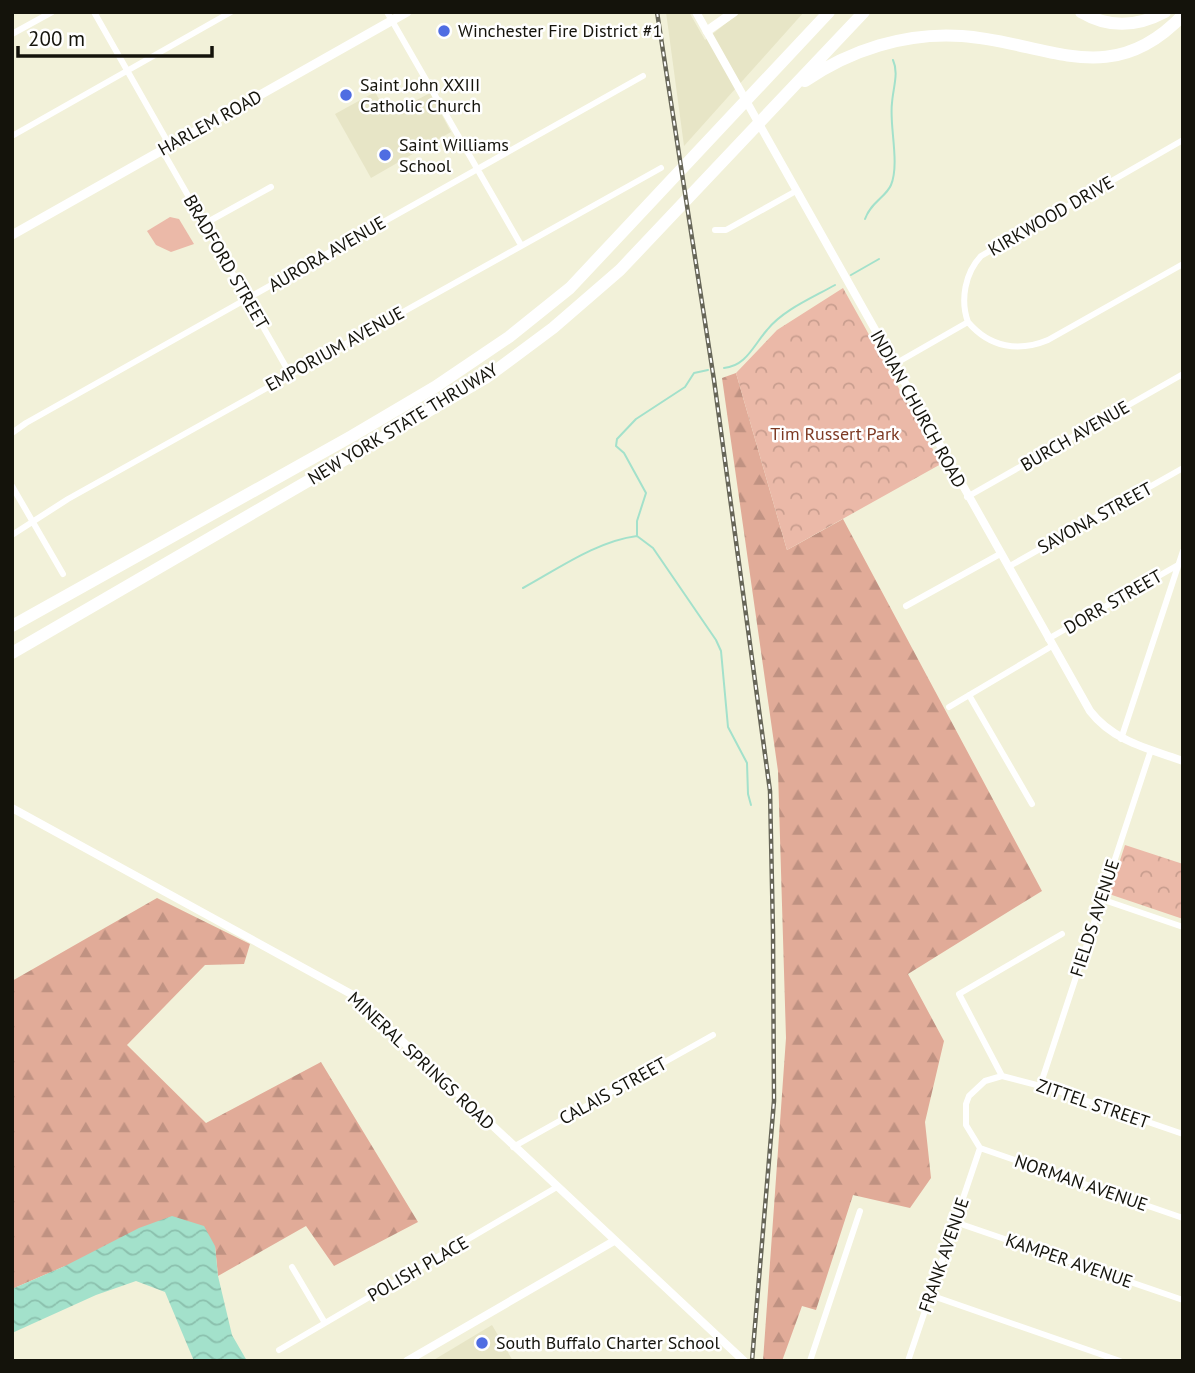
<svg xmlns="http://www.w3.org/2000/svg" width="1195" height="1373" font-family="'PT Sans',sans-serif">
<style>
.built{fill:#e7e5c6}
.forest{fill:url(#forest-firs)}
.park{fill:url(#park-crowns)}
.pitch{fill:#ebb9a8}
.water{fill:url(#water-waves)}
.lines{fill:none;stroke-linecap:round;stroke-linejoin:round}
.stream{stroke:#a3e1cb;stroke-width:2}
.minor{stroke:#fff;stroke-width:6}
.tertiary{stroke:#fff;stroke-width:8}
.secondary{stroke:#fff;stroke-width:9}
.motorway{stroke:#fff;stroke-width:12}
.rail-casing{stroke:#676658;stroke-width:4.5}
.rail{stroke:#fff;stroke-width:2;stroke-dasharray:5;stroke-linecap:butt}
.poi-dot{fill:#4f6de2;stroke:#fff;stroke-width:2.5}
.labels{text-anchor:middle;stroke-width:5;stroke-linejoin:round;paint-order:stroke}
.poi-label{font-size:18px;fill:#14130b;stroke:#fff;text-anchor:start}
.street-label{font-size:18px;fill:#14130b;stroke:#fff}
.park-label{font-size:18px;fill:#7d3a23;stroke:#fff}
</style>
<defs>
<pattern id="forest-firs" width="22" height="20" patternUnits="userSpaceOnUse" patternTransform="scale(1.75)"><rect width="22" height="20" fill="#e1ab98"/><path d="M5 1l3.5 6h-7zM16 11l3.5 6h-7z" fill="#c09282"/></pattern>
<pattern id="park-crowns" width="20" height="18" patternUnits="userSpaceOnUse" patternTransform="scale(1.75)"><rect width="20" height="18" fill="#ebb9a8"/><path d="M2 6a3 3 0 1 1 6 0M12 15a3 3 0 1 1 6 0" fill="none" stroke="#c99e8f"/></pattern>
<pattern id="water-waves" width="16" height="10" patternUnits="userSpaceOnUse" patternTransform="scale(1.75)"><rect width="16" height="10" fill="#a3e1cb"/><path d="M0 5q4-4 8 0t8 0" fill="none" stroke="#8bc0ad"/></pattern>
</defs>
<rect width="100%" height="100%" fill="#f2f1d9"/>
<!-- built -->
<path class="built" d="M 666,12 L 689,12 L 705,40 L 740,12 L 804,12 L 684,146 Z
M 375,92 L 388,115 L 430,93 L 451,132 L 371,178 L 335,114 Z
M 492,1325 L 513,1361 L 432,1361 Z"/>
<!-- forest -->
<path class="forest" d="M 736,373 L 787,550 L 843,519 L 1042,891 L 908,974 L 944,1041 L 925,1122 L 931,1178 L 910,1208 L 853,1195 L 816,1310 L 802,1306 L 782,1361 L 763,1361 L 786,1038 L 778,771 L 722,378 Z
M 157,898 L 250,944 L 244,964 L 205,965 L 127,1045 L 206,1123 L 321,1062 L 418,1222 L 334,1266 L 306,1226 L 218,1276 L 215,1246 L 65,1266 L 12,1289 L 12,981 Z"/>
<!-- park -->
<path class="park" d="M 843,288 L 941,464 L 787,550 L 736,373 L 777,330 Z
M 1125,845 L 1183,864 L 1183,919 L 1109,894 Z"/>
<!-- pitch -->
<path class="pitch" d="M 170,217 L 179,219 L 194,244 L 171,252 L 156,245 L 147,231 Z"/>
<!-- water -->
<path class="water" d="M 172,1216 L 204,1226 L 215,1246 L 218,1276 L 232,1335 L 247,1361 L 194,1361 L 165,1292 L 136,1281 L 96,1295 L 12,1333 L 12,1289 L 65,1266 L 139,1228 Z"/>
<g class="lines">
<!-- stream -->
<path class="stream" d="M 865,219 C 871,202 886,197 891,185 C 900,163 889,125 892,103 C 893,88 899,73 893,60
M 851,275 L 879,259
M 724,368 C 746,366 753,346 767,330 C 783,310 812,298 835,285
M 637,535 L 637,521 L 646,493 L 624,453 L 616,446 L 617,439 L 636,419 L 685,387 L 694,373 L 708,370
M 523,588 C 558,569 597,541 637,536 L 653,548 L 716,640 L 721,651 L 728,727 L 747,763 L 748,794 L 751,805"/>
<!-- minor -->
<path class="minor" d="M 94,12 L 170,146
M 387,12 L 521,245
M 12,34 L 52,12
M 12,136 L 231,12
M 162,150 L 290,374
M 204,224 L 271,187
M 715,230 L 726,230 L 796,191
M 968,322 C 960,300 965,273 981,256 L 1183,140
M 968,322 C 990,348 1019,352 1048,340 L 1183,264
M 893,365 L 968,322
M 12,433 L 26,423 L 643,76
M 12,486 L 63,574
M 967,497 L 1183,374
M 12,535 L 68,499 L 661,168
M 1008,567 L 1183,468
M 906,606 L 1000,554
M 1048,639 L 1178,565
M 969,695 L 1032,804
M 949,707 L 1052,646
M 1121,739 L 1183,551
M 1101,899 L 1183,927
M 1002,1076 L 959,994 L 1062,934
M 1040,1086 L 1151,750
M 513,1147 L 713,1035
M 980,1148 L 966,1125 L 966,1104 L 969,1096 L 985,1081 L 1002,1076 L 1052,1089 L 1183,1134
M 980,1148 L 1183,1218
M 955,1222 L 1183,1300
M 292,1267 L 325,1323
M 930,1295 L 1120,1361
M 279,1350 L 557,1187
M 810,1361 L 860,1211
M 908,1361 L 980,1148"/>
<!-- tertiary -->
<path class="tertiary" d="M 696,12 L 1090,711 C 1113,741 1149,749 1183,761
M 12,808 L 353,995 L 744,1361
M 407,1361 L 614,1241"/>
<!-- secondary -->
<path class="secondary" d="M 707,31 L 734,12
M 12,235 L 407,12"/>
<!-- motorway -->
<path class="motorway" d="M 1081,12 C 1108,28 1137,27 1165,12
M 805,81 C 850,50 906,32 962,36 C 1047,42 1110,92 1183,15
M 12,626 L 352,436 L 435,387 L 509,337 L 570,288 L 829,12
M 12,653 L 487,377 L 553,328 L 620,270 L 864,12"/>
<!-- rail casing -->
<g class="rail-casing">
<path id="rail" d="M 657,12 L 714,380 L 770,791 L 773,932 L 774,1101 L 752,1361"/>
</g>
<!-- rail -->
<use href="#rail" class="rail"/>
</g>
<!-- markers -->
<g class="poi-dot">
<circle cx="444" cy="31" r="7"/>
<circle cx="346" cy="95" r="7"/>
<circle cx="385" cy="155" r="7"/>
<circle cx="482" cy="1343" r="7"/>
</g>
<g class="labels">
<!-- poi labels -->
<g class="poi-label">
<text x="458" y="37">Winchester Fire District #1</text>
<text x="360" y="91">Saint John XXIII<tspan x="360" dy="21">Catholic Church</tspan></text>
<text x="399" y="151">Saint Williams<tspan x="399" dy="21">School</tspan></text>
<text x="496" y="1349">South Buffalo Charter School</text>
</g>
<!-- street labels -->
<g class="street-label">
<text transform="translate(210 123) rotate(-29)" y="6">HARLEM ROAD</text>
<text transform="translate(1051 216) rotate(-30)" y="6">KIRKWOOD DRIVE</text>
<text transform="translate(327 254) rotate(-30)" y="6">AURORA AVENUE</text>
<text transform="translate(226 262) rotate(60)" y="6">BRADFORD STREET</text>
<text transform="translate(335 349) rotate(-29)" y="6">EMPORIUM AVENUE</text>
<text transform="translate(918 409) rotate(61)" y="6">INDIAN CHURCH ROAD</text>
<text transform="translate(403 424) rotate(-31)" y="6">NEW YORK STATE THRUWAY</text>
<text transform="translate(1075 436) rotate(-30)" y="6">BURCH AVENUE</text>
<text transform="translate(1095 518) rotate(-29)" y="6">SAVONA STREET</text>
<text transform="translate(1113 602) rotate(-30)" y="6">DORR STREET</text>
<text transform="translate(1095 918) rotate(-72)" y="6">FIELDS AVENUE</text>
<text transform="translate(421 1061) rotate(43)" y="6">MINERAL SPRINGS ROAD</text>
<text transform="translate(613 1091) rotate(-29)" y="6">CALAIS STREET</text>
<text transform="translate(1093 1104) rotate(19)" y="6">ZITTEL STREET</text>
<text transform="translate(1081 1183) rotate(19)" y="6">NORMAN AVENUE</text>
<text transform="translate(944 1255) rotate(-71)" y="6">FRANK AVENUE</text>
<text transform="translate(1069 1261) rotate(19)" y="6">KAMPER AVENUE</text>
<text transform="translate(418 1269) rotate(-30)" y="6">POLISH PLACE</text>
</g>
<!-- park labels -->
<g class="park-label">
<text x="835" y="440">Tim Russert Park</text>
</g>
</g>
<!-- border -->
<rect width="1195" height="1373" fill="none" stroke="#14130b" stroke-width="28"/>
<!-- scale -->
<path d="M18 46v10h194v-10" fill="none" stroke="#14130b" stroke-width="3.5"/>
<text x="28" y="46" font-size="21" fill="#14130b" stroke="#ffffff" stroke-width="5" paint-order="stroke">200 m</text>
</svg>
